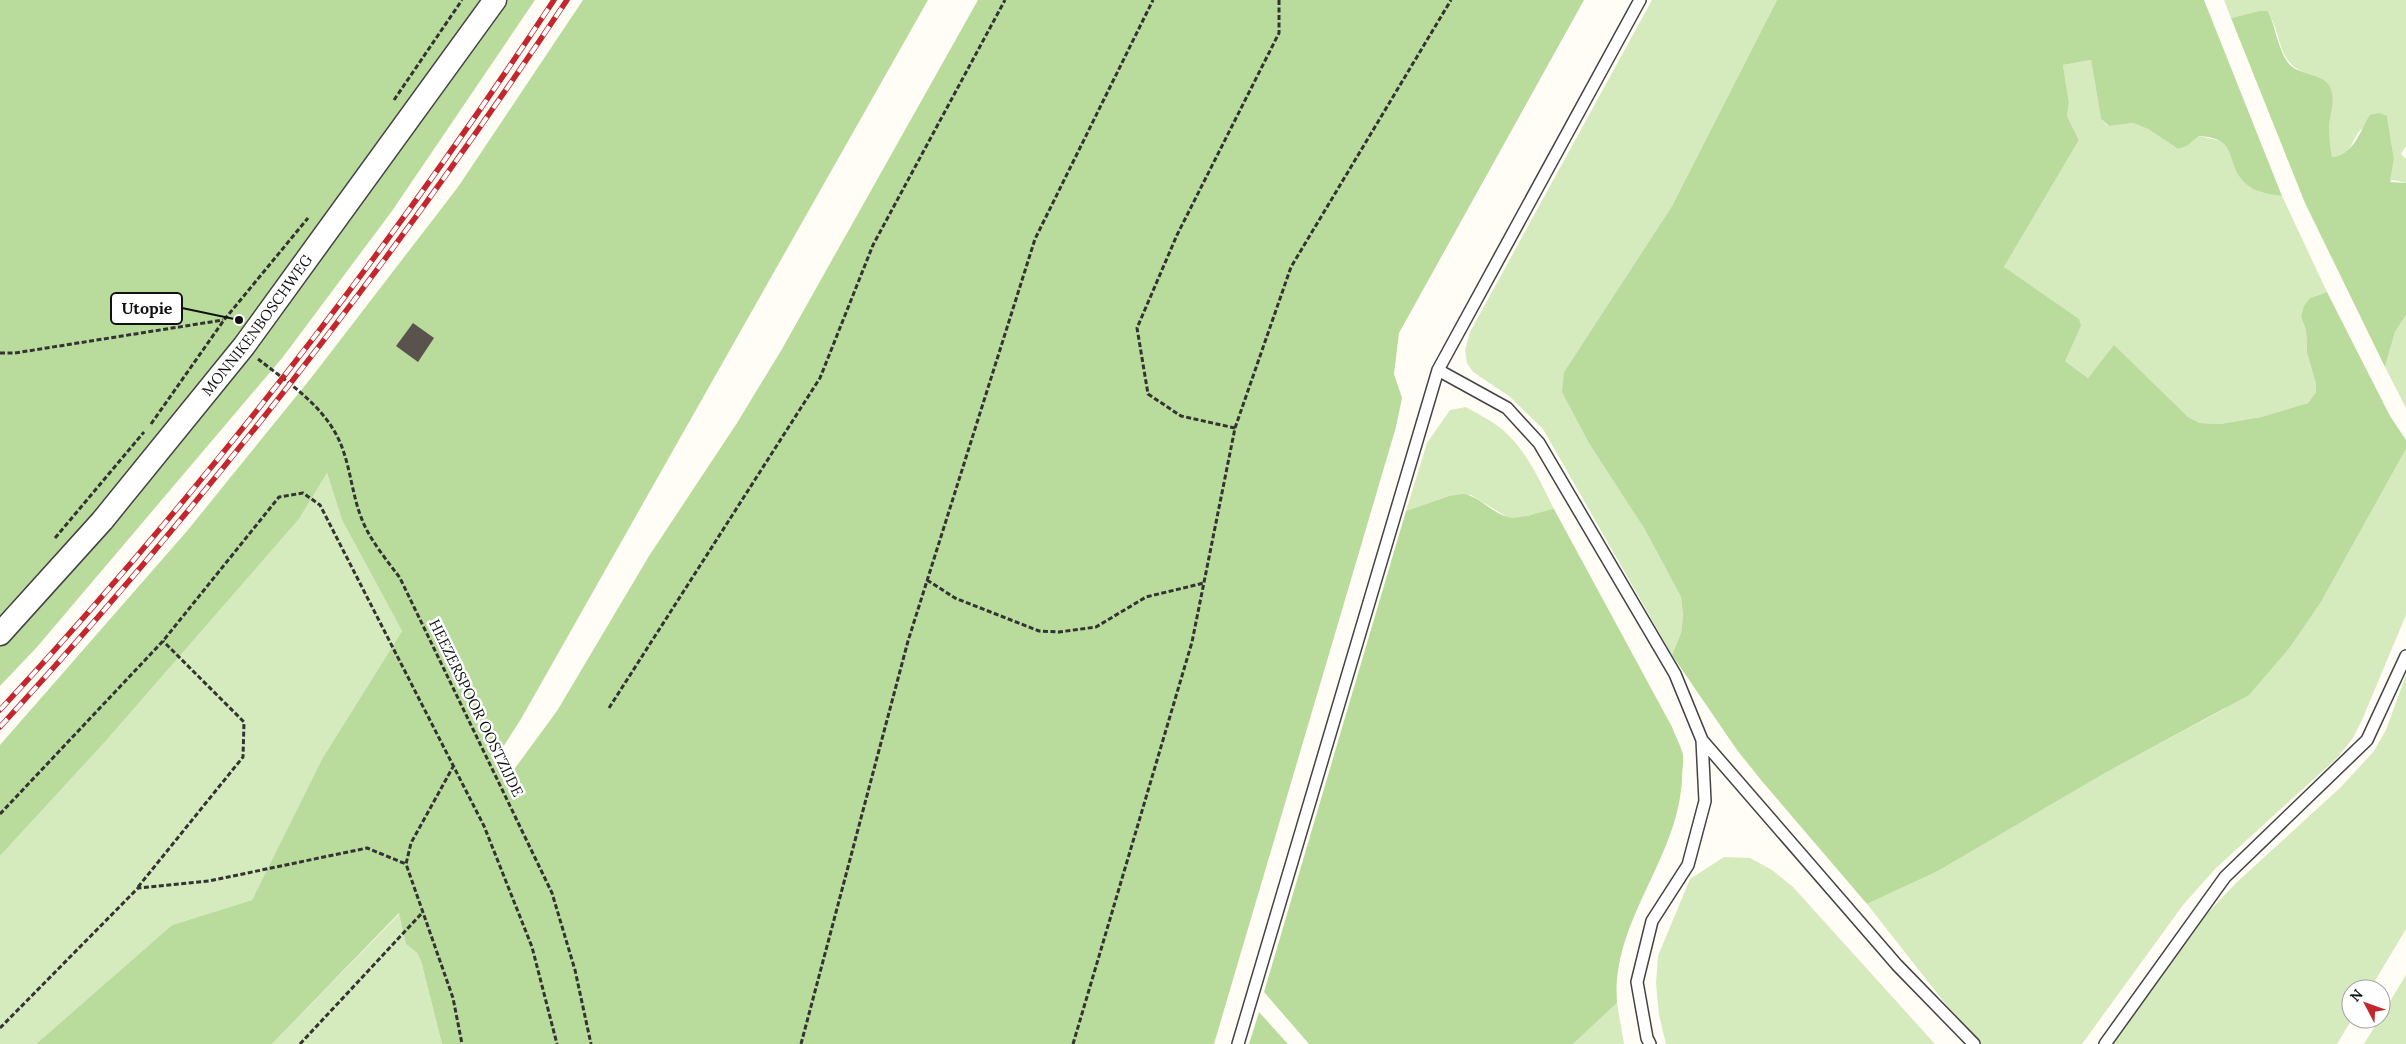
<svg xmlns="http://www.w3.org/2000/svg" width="2406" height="1044" font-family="Lora,serif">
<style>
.green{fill:#d5ebbd}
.forest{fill:#b9dc9c}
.building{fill:#5a524d}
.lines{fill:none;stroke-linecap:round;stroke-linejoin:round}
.service-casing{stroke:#444;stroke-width:14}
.minor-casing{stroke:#444;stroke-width:25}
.path{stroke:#333;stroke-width:3;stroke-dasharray:5 2.5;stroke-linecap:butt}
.service{stroke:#fff;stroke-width:11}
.minor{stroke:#fff;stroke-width:22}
.rail-casing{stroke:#c4262e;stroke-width:5.5}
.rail{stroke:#fff;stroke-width:4;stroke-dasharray:11;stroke-linecap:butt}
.labels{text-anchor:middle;stroke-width:5;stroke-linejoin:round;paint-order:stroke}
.street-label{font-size:15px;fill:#111;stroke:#fff}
.leader{fill:none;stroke:#111;stroke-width:2}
.callout-dot{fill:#111;stroke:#fff;stroke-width:2}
.callout{fill:#fff;stroke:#111;stroke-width:2}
.callout-label{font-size:16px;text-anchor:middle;font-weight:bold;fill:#111}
</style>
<rect width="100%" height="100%" fill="#fffdf5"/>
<!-- green -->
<path class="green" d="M 1652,0 L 1777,0 L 1672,206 L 1564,372 L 1564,379 L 1618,485 L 1644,528 L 1681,597 L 1683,616 L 1681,633 L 1672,655 L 1543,429 L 1509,396 L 1473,372 L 1467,363 L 1465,350 L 1470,332 Z
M 2224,0 L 2406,0 L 2406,146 L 2401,154 L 2406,159 L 2406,183 L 2393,180 L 2390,182 L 2394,159 L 2387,116 C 2379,120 2369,124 2362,129 C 2349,140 2355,155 2332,157 L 2329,145 L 2329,124 L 2332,104 L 2323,81 C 2273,63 2288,51 2268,11 L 2259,11 L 2231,18 Z
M 2091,60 L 2101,119 L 2108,126 L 2133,123 L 2148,129 L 2178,149 L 2187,146 L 2199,136 L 2222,141 L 2228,148 L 2235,166 L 2260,192 L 2282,196 L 2327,292 L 2310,298 L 2301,317 L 2306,330 L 2307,353 L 2316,384 L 2316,392 L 2308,403 L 2261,417 L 2220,424 L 2200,423 L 2188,417 L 2114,346 L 2088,378 L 2064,360 L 2081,326 L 2004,267 L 2079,140 L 2067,116 L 2069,103 L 2063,65 Z
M 2406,315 L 2406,408 L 2385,367 L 2395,332 Z
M 1466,407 C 1478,414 1492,421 1503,430 C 1527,451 1540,481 1554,509 L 1519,518 L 1507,517 L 1471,495 L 1449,496 L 1406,511 L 1427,443 L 1450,410 Z
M 2406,449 L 2406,615 L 2362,720 L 2353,738 L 2337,758 L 2216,868 L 2183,905 L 2082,1044 L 1977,1044 L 1867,904 L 1938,871 L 2105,773 L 2224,709 L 2291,646 L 2321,602 Z
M 327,473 L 342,520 L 402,631 L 322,759 L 252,900 L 172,925 L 36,1044 L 0,1044 L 0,856 L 104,743 L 299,519 Z
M 2406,675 L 2406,929 L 2370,989 L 2351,989 L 2352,1019 L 2337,1044 L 2111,1044 L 2199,922 L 2236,883 L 2341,787 L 2374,751 L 2386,730 Z
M 1724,857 L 1750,858 L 1772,870 L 1793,887 L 1935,1044 L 1666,1044 L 1659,1015 L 1656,983 L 1658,956 L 1690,879 Z
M 400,913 L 406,944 L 417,953 L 421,961 L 442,1044 L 272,1044 Z
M 2406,975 L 2406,1044 L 2364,1044 Z
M 1617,1003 L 1624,1044 L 1573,1044 Z"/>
<!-- forest -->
<path class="forest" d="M 0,0 L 535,0 L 392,211 L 283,357 L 37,647 L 0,686 Z
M 583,0 L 928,0 L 521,719 L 496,758 L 507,779 L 557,711 L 649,556 L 737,423 L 782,349 L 978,0 L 1584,0 L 1399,333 L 1394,374 L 1402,398 L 1396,427 L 1214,1044 L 442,1044 L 421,961 L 417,953 L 406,944 L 399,913 L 272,1044 L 36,1044 L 172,925 L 252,900 L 322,759 L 402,631 L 342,520 L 327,473 L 299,519 L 104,743 L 0,856 L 0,745 L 187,531 L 311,378 L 458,187 Z
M 1777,0 L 2204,0 L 2282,196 C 2269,194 2256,193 2245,183 C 2224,162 2240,138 2199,136 L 2187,146 L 2178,149 L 2148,129 L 2133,123 L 2109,126 L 2101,119 L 2091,60 L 2063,65 L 2069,103 L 2067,116 L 2079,140 L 2004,267 L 2079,319 L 2081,326 L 2065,361 L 2088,378 L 2114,345 L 2188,417 L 2200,423 L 2220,424 L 2261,417 L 2308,403 L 2316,392 L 2316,384 L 2307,353 L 2306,330 L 2301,317 L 2304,306 L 2310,298 L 2327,292 L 2390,416 L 2406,440 L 2406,449 L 2321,602 L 2291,646 L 2249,695 L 2105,773 L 1938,871 L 1867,904 L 1761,780 L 1737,750 L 1672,655 L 1681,633 L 1683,616 L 1681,597 L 1644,528 L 1589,443 L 1562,392 L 1564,372 L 1672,206 Z
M 2259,11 L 2268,11 C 2276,27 2278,52 2290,65 C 2300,75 2324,74 2330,87 C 2336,99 2330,114 2329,126 C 2329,137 2330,147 2332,157 C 2353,156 2360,131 2370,115 L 2379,113 L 2387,116 L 2394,159 L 2390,182 L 2406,183 L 2406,315 L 2395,332 L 2385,367 L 2305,203 L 2231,18 Z
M 1463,494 C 1480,496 1491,513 1508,517 C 1522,520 1540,511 1554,509 L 1672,727 C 1675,735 1681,746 1683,755 C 1684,762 1682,771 1682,778 C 1679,859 1611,920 1617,1003 L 1573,1044 L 1309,1044 L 1264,992 L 1406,511 L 1449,496 Z
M 1259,1012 L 1288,1044 L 1249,1044 Z"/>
<!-- building -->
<path class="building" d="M 413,323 L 434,338 L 418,362 L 396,346 Z"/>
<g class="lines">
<!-- service casing -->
<g class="service-casing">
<path id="service" d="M 1438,370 L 1507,408 L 1539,443 L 1675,674 L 1702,740 L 1705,801 L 1688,865 L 1652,921 L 1637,982 L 1647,1038 L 1650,1044
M 1702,740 L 1897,965 L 1974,1044
M 1238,1044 L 1438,370 L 1640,0
M 2105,1044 L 2225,877 L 2367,740 L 2406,656"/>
</g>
<!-- minor casing -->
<g class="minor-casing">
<g id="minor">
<path id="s1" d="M 0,634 L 102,521 L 244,346 L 495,0"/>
</g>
</g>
<!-- path -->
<path class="path" d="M 394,100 L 462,0
M 0,353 L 15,353 L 223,320
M 258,359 C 286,381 320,403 337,436 C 350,461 351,491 361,517 C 369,539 386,559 400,578 L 552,893 L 575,970 L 591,1044
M 151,424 L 224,320 L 308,218
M 1235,428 L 1181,416 L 1148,394 L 1137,328 L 1177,235 L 1279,33 L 1279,0
M 55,538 L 144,432
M 927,580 L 955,598 L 1039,631 L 1059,632 L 1096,627 L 1146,597 L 1204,583
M 609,708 L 820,378 L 873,245 L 1005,0
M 454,765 L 411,843 L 406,864 L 453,998 L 462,1044
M 0,814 L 163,641 L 279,497 L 303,493 L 320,505 L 484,826 L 532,947 L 557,1044
M 138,887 L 243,757 L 244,722 L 163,641
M 0,1028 L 138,888 L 209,881 L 367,848 L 406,864
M 300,1044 L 423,912
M 801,1044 L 908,641 L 1035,239 L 1153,0
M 1073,1044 L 1192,642 L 1235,428 L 1291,267 L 1451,0"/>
<!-- service -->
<use href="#service" class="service"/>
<!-- minor -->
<use href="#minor" class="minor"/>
<!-- rail casing -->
<g class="rail-casing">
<path id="rail" d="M 0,710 C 204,490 389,250 554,0
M 0,727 C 208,500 396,256 567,0"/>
</g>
<!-- rail -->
<use href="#rail" class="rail"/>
</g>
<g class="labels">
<!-- street labels -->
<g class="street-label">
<text dy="5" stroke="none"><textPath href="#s1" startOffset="402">MONNIKENBOSCHWEG</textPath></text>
<text transform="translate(476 708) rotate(64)" y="5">HEEZERSPOOR OOSTZIJDE</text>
</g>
</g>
<!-- callouts -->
<path class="leader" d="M239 320L182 308"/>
<circle class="callout-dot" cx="239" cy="320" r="5"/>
<rect class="callout" x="111" y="293" width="71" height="31" rx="5"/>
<g class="callout-label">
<text x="147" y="314">Utopie</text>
</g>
<!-- north arrow -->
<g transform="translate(2366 1004) rotate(311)"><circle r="24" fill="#ffffff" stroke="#a0a0a0"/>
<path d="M0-4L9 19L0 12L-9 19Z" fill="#c4262e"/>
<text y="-8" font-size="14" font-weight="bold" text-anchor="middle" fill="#111111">N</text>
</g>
</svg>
